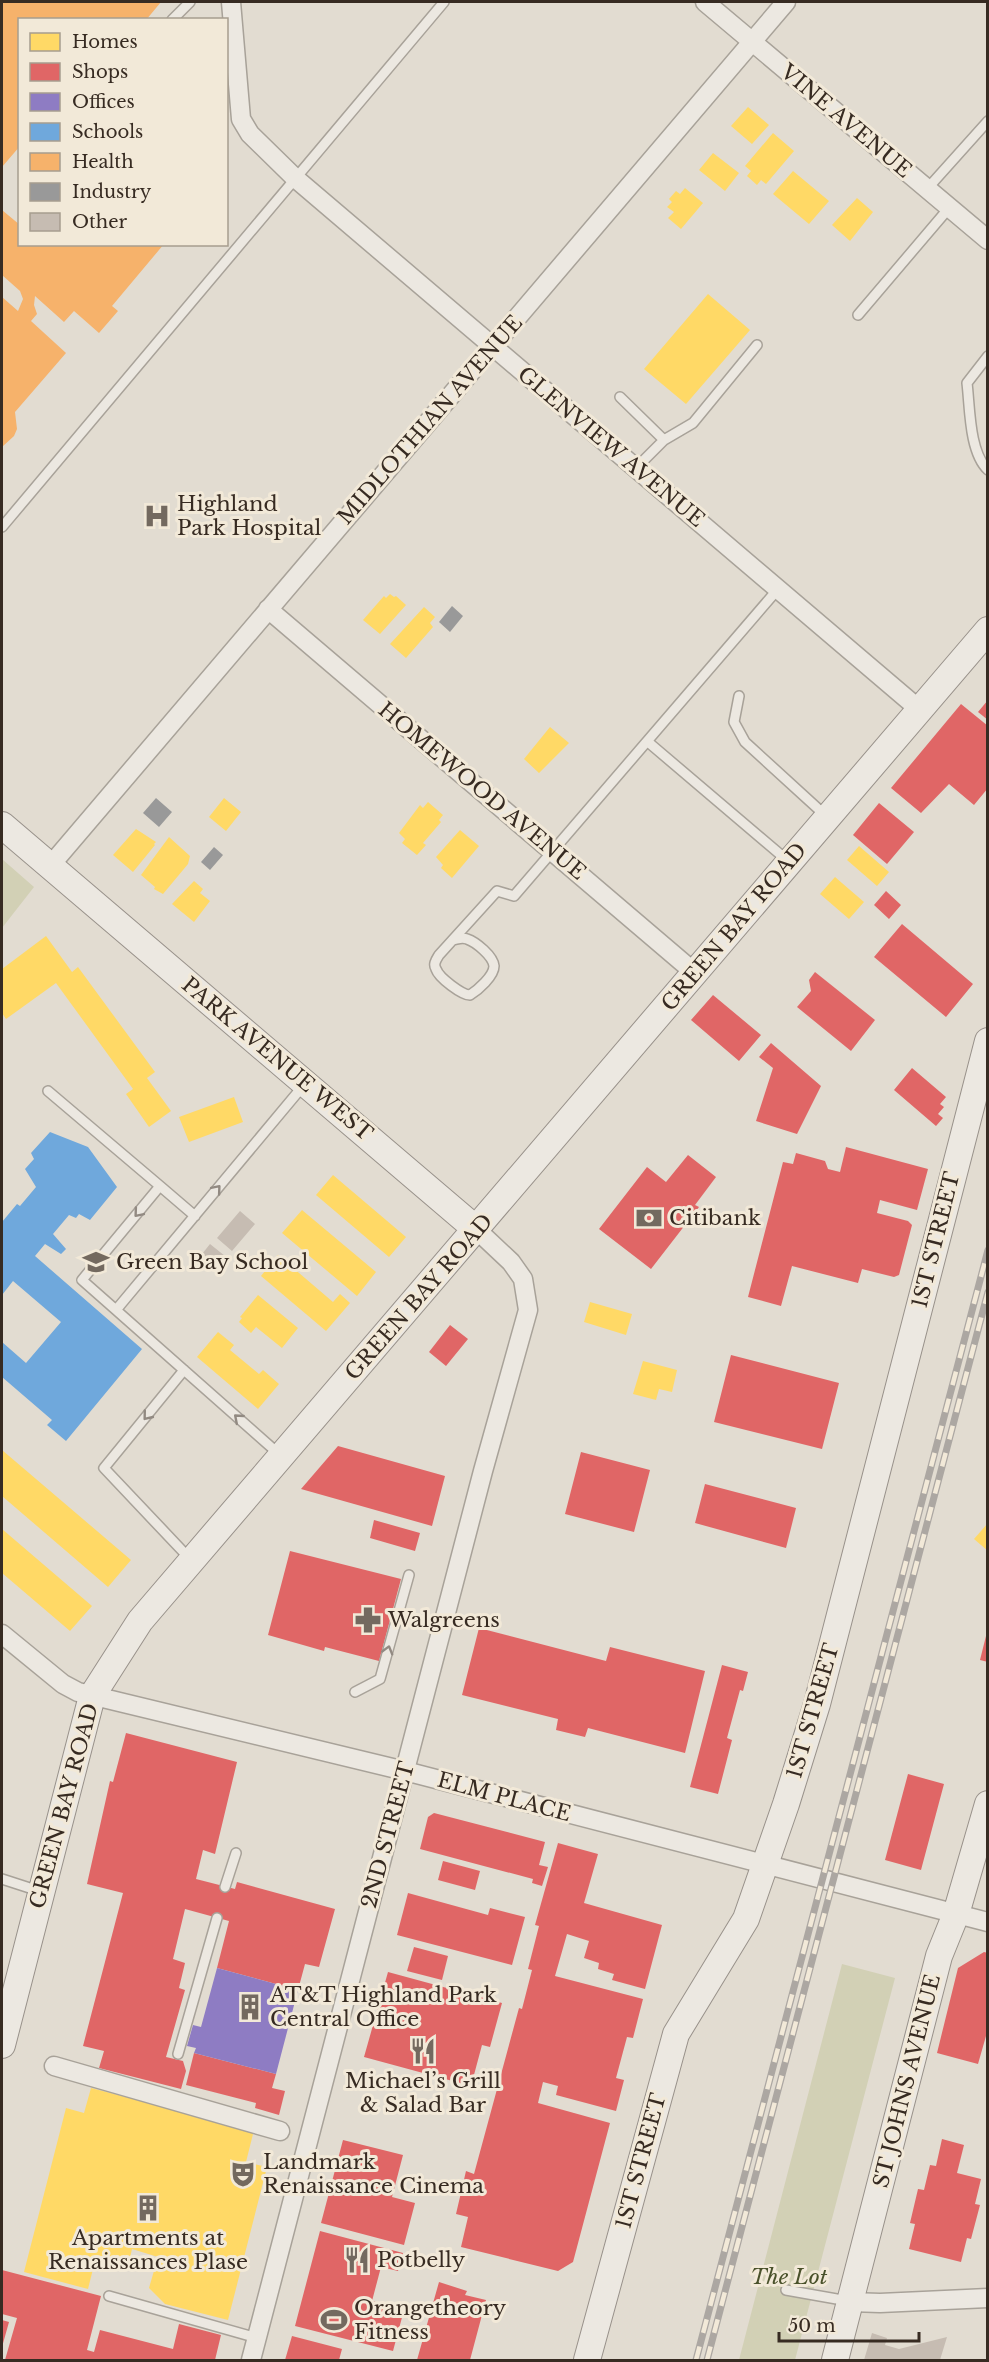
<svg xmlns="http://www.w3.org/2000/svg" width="989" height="2362" font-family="'Libre Baskerville',serif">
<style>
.green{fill:#d2d0b5}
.homes{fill:#ffd966}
.shops{fill:#e06666}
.offices{fill:#8e7cc3}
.schools{fill:#6fa8dc}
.health{fill:#f6b26b}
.industry{fill:#999}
.building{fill:#c6bcb2}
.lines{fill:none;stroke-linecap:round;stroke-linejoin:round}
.lane-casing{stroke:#a8a299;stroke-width:12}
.street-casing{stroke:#a8a299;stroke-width:21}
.secondary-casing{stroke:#98918a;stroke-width:28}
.lane{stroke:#ece8e1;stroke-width:9}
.street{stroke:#ece8e1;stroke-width:18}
.secondary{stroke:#ece8e1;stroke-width:26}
.rail-casing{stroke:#aca7a2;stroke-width:7}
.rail{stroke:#f2e9d8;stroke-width:4.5;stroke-dasharray:14;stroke-linecap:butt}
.oneway{stroke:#928a82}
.labels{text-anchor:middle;stroke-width:6;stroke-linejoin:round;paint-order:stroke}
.street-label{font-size:21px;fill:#372b22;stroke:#f2e9d8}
.poi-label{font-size:21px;fill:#372b22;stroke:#f2e9d8;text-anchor:start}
.park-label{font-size:21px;font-style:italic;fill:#49512a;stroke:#f2e9d8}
</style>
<rect width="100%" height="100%" fill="#e2dcd1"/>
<!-- green -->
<path class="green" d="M 2,859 L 34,887 L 2,928 Z
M 842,1964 L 895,1978 L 795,2360 L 739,2360 Z"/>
<!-- homes -->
<path class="homes" d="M 748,107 L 769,125 L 752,144 L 731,126 Z
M 773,133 L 794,151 L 766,184 L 761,180 L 757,185 L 747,176 L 751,171 L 745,166 Z
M 713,153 L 739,173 L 725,191 L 699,170 Z
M 793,171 L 829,201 L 809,224 L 773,194 Z
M 685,188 L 703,203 L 681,229 L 668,218 L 674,212 L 667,207 L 672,202 L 669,199 L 676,191 L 680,194 Z
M 857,198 L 873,212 L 850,241 L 832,225 Z
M 708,294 L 750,330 L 686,404 L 644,369 Z
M 390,594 L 394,597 L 396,596 L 406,605 L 380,634 L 363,620 L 384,596 L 386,598 Z
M 424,607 L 435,617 L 430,623 L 433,627 L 406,658 L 390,644 Z
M 550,727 L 569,743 L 539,773 L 524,759 Z
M 224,798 L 241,812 L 226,831 L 209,817 Z
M 428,802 L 443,815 L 439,820 L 441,822 L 423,843 L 426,845 L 417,855 L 402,843 L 405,839 L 399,833 L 420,805 L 423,808 Z
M 136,829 L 156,842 L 154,844 L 155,845 L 133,872 L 113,855 Z
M 460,830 L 479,846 L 452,878 L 441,868 L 443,865 L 436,857 Z
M 169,837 L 190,856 L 188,864 L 163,894 L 154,889 L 155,887 L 141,875 Z
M 859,846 L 889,872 L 877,886 L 847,860 Z
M 835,877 L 864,902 L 849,919 L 820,894 Z
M 194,881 L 203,889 L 200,893 L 210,901 L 194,922 L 172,904 Z
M 46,936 L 72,972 L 78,967 L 155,1072 L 147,1078 L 171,1111 L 149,1127 L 126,1094 L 133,1089 L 56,983 L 6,1019 L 2,1013 L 2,969 Z
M 234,1097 L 243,1122 L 189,1142 L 179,1117 Z
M 333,1175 L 406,1237 L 389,1257 L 316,1195 Z
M 302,1210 L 376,1272 L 357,1296 L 282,1233 Z
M 278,1255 L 333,1302 L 340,1294 L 350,1303 L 326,1331 L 261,1276 Z
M 258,1295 L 298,1328 L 282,1348 L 256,1327 L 251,1333 L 239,1322 L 242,1318 L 240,1317 Z
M 590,1302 L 632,1314 L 626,1335 L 584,1322 Z
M 218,1332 L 234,1345 L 230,1350 L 259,1374 L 263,1370 L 279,1384 L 258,1409 L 197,1357 Z
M 643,1361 L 677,1370 L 672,1392 L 659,1389 L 656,1400 L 633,1394 Z
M 2,1450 L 131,1560 L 108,1587 L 2,1496 Z
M 988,1523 L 988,1551 L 974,1539 Z
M 2,1529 L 92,1606 L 70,1631 L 2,1573 Z
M 91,2088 L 254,2130 L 246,2162 L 267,2167 L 228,2320 L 165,2304 L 149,2288 L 158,2257 L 132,2249 L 129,2262 L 114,2270 L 94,2265 L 88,2289 L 24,2272 L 66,2108 L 84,2113 Z"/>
<!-- shops -->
<path class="shops" d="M 988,700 L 988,720 L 978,712 Z
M 961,704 L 988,726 L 988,788 L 974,805 L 949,784 L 921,813 L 891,788 Z
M 879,803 L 914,832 L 887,864 L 853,835 Z
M 886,891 L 901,905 L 889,919 L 874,905 Z
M 902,924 L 973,984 L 946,1017 L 874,957 Z
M 815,972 L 875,1020 L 851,1051 L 797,1007 L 811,991 L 809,980 Z
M 713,995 L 761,1035 L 739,1061 L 691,1020 Z
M 771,1043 L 821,1086 L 797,1134 L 756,1121 L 773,1068 L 759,1057 Z
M 912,1068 L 946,1097 L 940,1104 L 944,1107 L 938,1114 L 943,1118 L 936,1126 L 894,1090 Z
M 846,1147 L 928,1169 L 917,1210 L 880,1200 L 877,1213 L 908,1221 L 912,1225 L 899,1275 L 894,1277 L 862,1269 L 858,1283 L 792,1266 L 781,1306 L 748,1297 L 783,1162 L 793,1164 L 796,1153 L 825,1161 L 828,1169 L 840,1172 Z
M 688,1155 L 716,1177 L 695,1205 L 699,1207 L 651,1269 L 599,1229 L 647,1167 L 666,1182 Z
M 450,1325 L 468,1339 L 446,1366 L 429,1352 Z
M 731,1355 L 839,1383 L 822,1449 L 714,1422 Z
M 338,1446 L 445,1476 L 432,1526 L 301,1489 Z
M 581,1452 L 650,1470 L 634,1532 L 565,1514 Z
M 705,1484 L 796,1508 L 786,1548 L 695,1523 Z
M 374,1520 L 420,1533 L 415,1551 L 370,1538 Z
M 290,1551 L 401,1579 L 379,1661 L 325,1647 L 324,1651 L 268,1635 Z
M 479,1628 L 606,1661 L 610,1647 L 705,1671 L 685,1753 L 588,1728 L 585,1737 L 556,1730 L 558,1719 L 462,1695 Z
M 987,1632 L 988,1633 L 988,1662 L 980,1660 Z
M 722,1665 L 748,1672 L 743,1691 L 740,1690 L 727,1738 L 732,1740 L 718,1794 L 690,1787 Z
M 126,1733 L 237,1762 L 215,1854 L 203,1850 L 196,1879 L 235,1889 L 237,1882 L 335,1909 L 319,1967 L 305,1964 L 298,1990 L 217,1968 L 229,1921 L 185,1909 L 173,1959 L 185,1963 L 179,1988 L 185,1990 L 166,2057 L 183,2061 L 186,2071 L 181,2089 L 99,2068 L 104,2051 L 83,2046 L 123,1893 L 87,1884 L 110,1781 L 113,1782 Z
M 908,1774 L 944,1784 L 921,1870 L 885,1860 Z
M 434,1813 L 545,1842 L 539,1865 L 548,1867 L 542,1886 L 532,1883 L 533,1879 L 420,1849 L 428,1817 Z
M 558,1843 L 598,1854 L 584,1903 L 662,1925 L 645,1989 L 612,1980 L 614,1974 L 598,1969 L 599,1963 L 584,1958 L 589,1941 L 567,1934 L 555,1976 L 643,1999 L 633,2038 L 627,2037 L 616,2078 L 624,2080 L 616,2111 L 556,2095 L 558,2086 L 543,2082 L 538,2103 L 610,2123 L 573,2262 L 558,2271 L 461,2247 L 468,2217 L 456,2214 L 466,2171 L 474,2174 L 519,2008 L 522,2009 L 532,1970 L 528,1969 L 539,1926 L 535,1925 Z
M 443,1861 L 480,1871 L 475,1890 L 438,1880 Z
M 408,1893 L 488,1915 L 490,1908 L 525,1917 L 512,1965 L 397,1935 Z
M 414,1947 L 448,1956 L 442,1980 L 407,1971 Z
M 984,1952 L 988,1953 L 988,2029 L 978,2064 L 937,2053 L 958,1968 Z
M 388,1972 L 502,2003 L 490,2047 L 482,2045 L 471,2086 L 364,2057 Z
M 194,2053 L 276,2074 L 272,2088 L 285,2091 L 279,2115 L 255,2108 L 256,2103 L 186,2085 Z
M 942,2139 L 964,2145 L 957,2173 L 981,2179 L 975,2204 L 980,2205 L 971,2239 L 967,2238 L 961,2262 L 909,2249 L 915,2224 L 910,2223 L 918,2189 L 924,2190 L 930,2165 L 936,2166 Z
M 343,2140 L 403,2155 L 392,2197 L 415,2203 L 404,2245 L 321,2223 Z
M 320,2231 L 403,2253 L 398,2271 L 381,2267 L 372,2301 L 404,2310 L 393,2351 L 295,2326 Z
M 2,2270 L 101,2296 L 87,2350 L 94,2352 L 100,2330 L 173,2349 L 179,2324 L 221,2335 L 215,2360 L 5,2360 L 17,2318 L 2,2314 Z
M 439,2282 L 467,2291 L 465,2295 L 486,2300 L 470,2360 L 417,2360 Z
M 2,2320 L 9,2322 L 2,2347 Z
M 292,2336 L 342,2349 L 339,2360 L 285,2360 Z"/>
<!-- offices -->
<path class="offices" d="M 217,1968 L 298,1990 L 276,2074 L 194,2053 L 196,2048 L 187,2046 L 193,2025 L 201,2027 Z"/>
<!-- schools -->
<path class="schools" d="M 50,1132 L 88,1147 L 117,1187 L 90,1220 L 79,1214 L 76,1218 L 69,1215 L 53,1234 L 66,1249 L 61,1254 L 45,1244 L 35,1256 L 142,1349 L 66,1441 L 47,1425 L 52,1420 L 2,1377 L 2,1342 L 26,1363 L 61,1322 L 13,1281 L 2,1295 L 2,1222 L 17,1204 L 20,1206 L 36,1187 L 25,1169 L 34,1159 L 31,1153 Z"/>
<!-- health -->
<path class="health" d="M 2,2 L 161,2 L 146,20 L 20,20 L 20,146 L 2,167 Z
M 2,210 L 20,225 L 20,244 L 164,244 L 112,306 L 118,311 L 99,333 L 74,311 L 64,322 L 35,296 L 34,305 L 37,314 L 31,321 L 66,353 L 15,412 L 17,429 L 14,436 L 2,447 L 2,297 L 18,311 L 23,299 L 20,291 L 2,275 Z"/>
<!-- industry -->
<path class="industry" d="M 452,606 L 463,616 L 450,632 L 439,622 Z
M 156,798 L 172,812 L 159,827 L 143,813 Z
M 214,847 L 223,855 L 210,870 L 201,862 Z"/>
<!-- building -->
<path class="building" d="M 240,1211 L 255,1224 L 232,1251 L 217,1238 Z
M 210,1244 L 225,1256 L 212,1271 L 198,1259 Z
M 872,2333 L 887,2338 L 885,2345 L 899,2349 L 947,2337 L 940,2360 L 864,2360 Z"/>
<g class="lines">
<!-- lane casing -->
<g class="lane-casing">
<path id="lane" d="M 172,20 L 190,2
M 927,189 L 988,121
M 858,315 L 949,208
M 988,356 L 967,383 C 970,407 969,452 988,470
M 620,397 L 664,440
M 636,468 L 664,440 L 693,423 L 757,345
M 2,527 L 444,2
M 739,696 L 734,722 L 745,742 L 826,816
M 648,742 L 788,861
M 453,940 C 458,939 462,937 467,939 C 476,942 493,956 494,966 C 494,976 478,990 470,995 C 462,995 439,978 436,969 C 433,964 436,960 439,955 L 497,891 L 514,896 L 778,589
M 48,1091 L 160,1186
M 116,1310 L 82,1280 L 160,1186 L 195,1216
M 184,1370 L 104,1468 L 191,1560
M 280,1455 L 116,1310 L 303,1086
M 355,1692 L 380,1679 L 409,1575
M 2,1879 L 39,1891
M 225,1887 L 236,1853
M 178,2054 L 217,1918
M 786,2290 L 848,2301
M 109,2296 L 257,2338"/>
</g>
<!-- street casing -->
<g class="street-casing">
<path id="street" d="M 231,2 L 241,119 L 250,134 L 295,178 L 920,710
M 705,2 L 988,240
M 268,609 L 695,973
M 50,866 L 786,2
M 2,1634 L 63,1684 L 78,1692 L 405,1771 L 988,1922
M 54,2066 L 280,2131
M 850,2302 L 880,2303 L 988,2298
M 251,2360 L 483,1471 L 528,1310 L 523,1279 L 511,1262 L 477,1230"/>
</g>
<!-- secondary casing -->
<g class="secondary-casing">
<path id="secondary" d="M 2,825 L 477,1230
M 2,2045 L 92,1696 L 140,1621 L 988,630
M 587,2360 L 676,2034 L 746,1919 L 786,1804 L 817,1704 L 988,1041
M 835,2360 L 939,1956 L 956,1914 L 988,1804"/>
</g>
<!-- lane -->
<use href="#lane" class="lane"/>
<!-- street -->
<use href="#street" class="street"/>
<!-- secondary -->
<use href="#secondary" class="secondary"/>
<!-- rail casing -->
<g class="rail-casing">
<path id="rail" d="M 696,2360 L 988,1250
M 707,2360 L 988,1292"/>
</g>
<!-- rail -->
<use href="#rail" class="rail"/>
</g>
<!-- one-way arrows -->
<defs><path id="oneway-chevron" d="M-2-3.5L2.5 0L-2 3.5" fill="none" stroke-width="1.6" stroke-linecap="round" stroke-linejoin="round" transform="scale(1.5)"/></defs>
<g class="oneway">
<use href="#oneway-chevron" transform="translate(217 1189) rotate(-50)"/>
<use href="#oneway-chevron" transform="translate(138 1213) rotate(130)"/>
<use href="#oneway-chevron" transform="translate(147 1416) rotate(129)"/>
<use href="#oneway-chevron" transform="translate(238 1418) rotate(-139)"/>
<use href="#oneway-chevron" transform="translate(388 1650) rotate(-74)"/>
</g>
<!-- icons -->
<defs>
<g id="hospital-bare" transform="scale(2.07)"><path d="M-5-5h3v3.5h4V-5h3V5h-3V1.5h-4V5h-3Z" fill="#73695f" stroke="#f2e9d8" stroke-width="2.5" paint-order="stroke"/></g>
<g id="bank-bare" transform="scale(2.07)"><path d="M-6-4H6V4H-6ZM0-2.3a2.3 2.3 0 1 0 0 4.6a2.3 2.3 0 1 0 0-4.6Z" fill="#73695f" stroke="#f2e9d8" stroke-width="2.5" paint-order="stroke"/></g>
<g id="school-bare" transform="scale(2.07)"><path d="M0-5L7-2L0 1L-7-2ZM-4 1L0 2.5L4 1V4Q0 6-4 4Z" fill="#73695f" stroke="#f2e9d8" stroke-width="2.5" paint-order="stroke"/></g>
<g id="pharmacy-bare" transform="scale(2.07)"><path d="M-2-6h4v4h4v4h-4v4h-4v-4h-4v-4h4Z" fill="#73695f" stroke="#f2e9d8" stroke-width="2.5" paint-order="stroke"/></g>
<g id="building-bare" transform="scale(2.07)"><path d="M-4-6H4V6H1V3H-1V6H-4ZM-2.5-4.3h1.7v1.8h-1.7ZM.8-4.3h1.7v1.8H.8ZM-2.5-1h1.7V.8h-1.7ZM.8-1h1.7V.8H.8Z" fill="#73695f" stroke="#f2e9d8" stroke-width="2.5" paint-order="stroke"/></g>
<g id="restaurant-bare" transform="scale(2.07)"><path d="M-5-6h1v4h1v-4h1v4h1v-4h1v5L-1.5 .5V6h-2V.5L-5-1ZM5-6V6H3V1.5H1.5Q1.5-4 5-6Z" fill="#73695f" stroke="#f2e9d8" stroke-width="2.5" paint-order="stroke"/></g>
<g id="theatre-bare" transform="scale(2.07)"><path d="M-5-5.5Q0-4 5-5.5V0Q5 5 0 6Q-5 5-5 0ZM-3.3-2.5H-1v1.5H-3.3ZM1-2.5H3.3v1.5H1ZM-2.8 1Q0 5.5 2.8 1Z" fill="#73695f" stroke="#f2e9d8" stroke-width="2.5" paint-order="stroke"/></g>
<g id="stadium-bare" transform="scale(2.07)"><path d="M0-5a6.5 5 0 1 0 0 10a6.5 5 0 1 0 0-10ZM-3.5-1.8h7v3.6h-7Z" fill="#73695f" stroke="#f2e9d8" stroke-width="2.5" paint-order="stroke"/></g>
</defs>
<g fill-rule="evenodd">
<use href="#hospital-bare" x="157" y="516"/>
<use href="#bank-bare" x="649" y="1218"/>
<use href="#school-bare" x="96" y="1262"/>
<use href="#pharmacy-bare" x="368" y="1620"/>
<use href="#building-bare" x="250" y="2007"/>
<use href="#restaurant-bare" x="423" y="2051"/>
<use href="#theatre-bare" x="243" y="2174"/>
<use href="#building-bare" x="148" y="2208"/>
<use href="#restaurant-bare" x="357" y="2260"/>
<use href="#stadium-bare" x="334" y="2320"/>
</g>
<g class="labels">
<!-- street labels -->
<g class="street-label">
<text transform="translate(846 121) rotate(40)" y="7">VINE AVENUE</text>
<text transform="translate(430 420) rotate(-49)" y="7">MIDLOTHIAN AVENUE</text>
<text transform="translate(611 447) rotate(40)" y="7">GLENVIEW AVENUE</text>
<text transform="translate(482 791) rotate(40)" y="7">HOMEWOOD AVENUE</text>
<text transform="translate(734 927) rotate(-50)" y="7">GREEN BAY ROAD</text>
<text transform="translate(277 1059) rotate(40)" y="7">PARK AVENUE WEST</text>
<text transform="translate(936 1240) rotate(-76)" y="7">1ST STREET</text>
<text transform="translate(419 1297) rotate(-49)" y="7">GREEN BAY ROAD</text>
<text transform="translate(813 1711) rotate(-74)" y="7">1ST STREET</text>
<text transform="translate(504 1797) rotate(15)" y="7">ELM PLACE</text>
<text transform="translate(64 1806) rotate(-75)" y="7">GREEN BAY ROAD</text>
<text transform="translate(388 1835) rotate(-75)" y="7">2ND STREET</text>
<text transform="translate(907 2081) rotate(-76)" y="7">ST JOHNS AVENUE</text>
<text transform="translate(641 2161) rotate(-75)" y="7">1ST STREET</text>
</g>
<!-- poi labels -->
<g class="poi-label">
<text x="177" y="511">Highland<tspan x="177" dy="24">Park Hospital</tspan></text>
<text x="669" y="1225">Citibank</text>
<text x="116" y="1269">Green Bay School</text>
<text x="388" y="1627">Walgreens</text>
<text x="270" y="2002">AT&amp;T Highland Park<tspan x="270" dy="24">Central Office</tspan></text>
<text x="423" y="2088" text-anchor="middle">Michael’s Grill<tspan x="423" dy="24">&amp; Salad Bar</tspan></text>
<text x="263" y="2169">Landmark<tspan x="263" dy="24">Renaissance Cinema</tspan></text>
<text x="148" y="2245" text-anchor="middle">Apartments at<tspan x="148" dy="24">Renaissances Plase</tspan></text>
<text x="377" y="2267">Potbelly</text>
<text x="354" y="2315">Orangetheory<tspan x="354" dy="24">Fitness</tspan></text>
</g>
<!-- park labels -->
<g class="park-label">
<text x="789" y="2284">The Lot</text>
</g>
</g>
<!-- border -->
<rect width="989" height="2362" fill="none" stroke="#372b22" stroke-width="6"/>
<!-- legend -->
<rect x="18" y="18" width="210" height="228" fill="#f2e9d8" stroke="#a79d8f" stroke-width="1.5"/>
<rect x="30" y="33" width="30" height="18" fill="#ffd966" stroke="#a79d8f" stroke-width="1.5"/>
<text x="72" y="48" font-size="18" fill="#372b22">Homes</text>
<rect x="30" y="63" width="30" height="18" fill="#e06666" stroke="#a79d8f" stroke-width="1.5"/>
<text x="72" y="78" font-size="18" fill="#372b22">Shops</text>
<rect x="30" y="93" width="30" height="18" fill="#8e7cc3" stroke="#a79d8f" stroke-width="1.5"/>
<text x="72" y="108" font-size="18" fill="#372b22">Offices</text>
<rect x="30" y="123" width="30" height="18" fill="#6fa8dc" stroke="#a79d8f" stroke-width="1.5"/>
<text x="72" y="138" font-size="18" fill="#372b22">Schools</text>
<rect x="30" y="153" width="30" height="18" fill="#f6b26b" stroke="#a79d8f" stroke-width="1.5"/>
<text x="72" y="168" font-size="18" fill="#372b22">Health</text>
<rect x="30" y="183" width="30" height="18" fill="#999999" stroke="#a79d8f" stroke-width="1.5"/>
<text x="72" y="198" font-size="18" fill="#372b22">Industry</text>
<rect x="30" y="213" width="30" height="18" fill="#c6bcb2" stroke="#a79d8f" stroke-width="1.5"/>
<text x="72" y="228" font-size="18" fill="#372b22">Other</text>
<!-- scale -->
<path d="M779 2332v9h140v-9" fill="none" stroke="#372b22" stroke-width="3"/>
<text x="788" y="2332" font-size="18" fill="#372b22" stroke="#f2e9d8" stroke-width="4.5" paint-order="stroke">50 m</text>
</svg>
